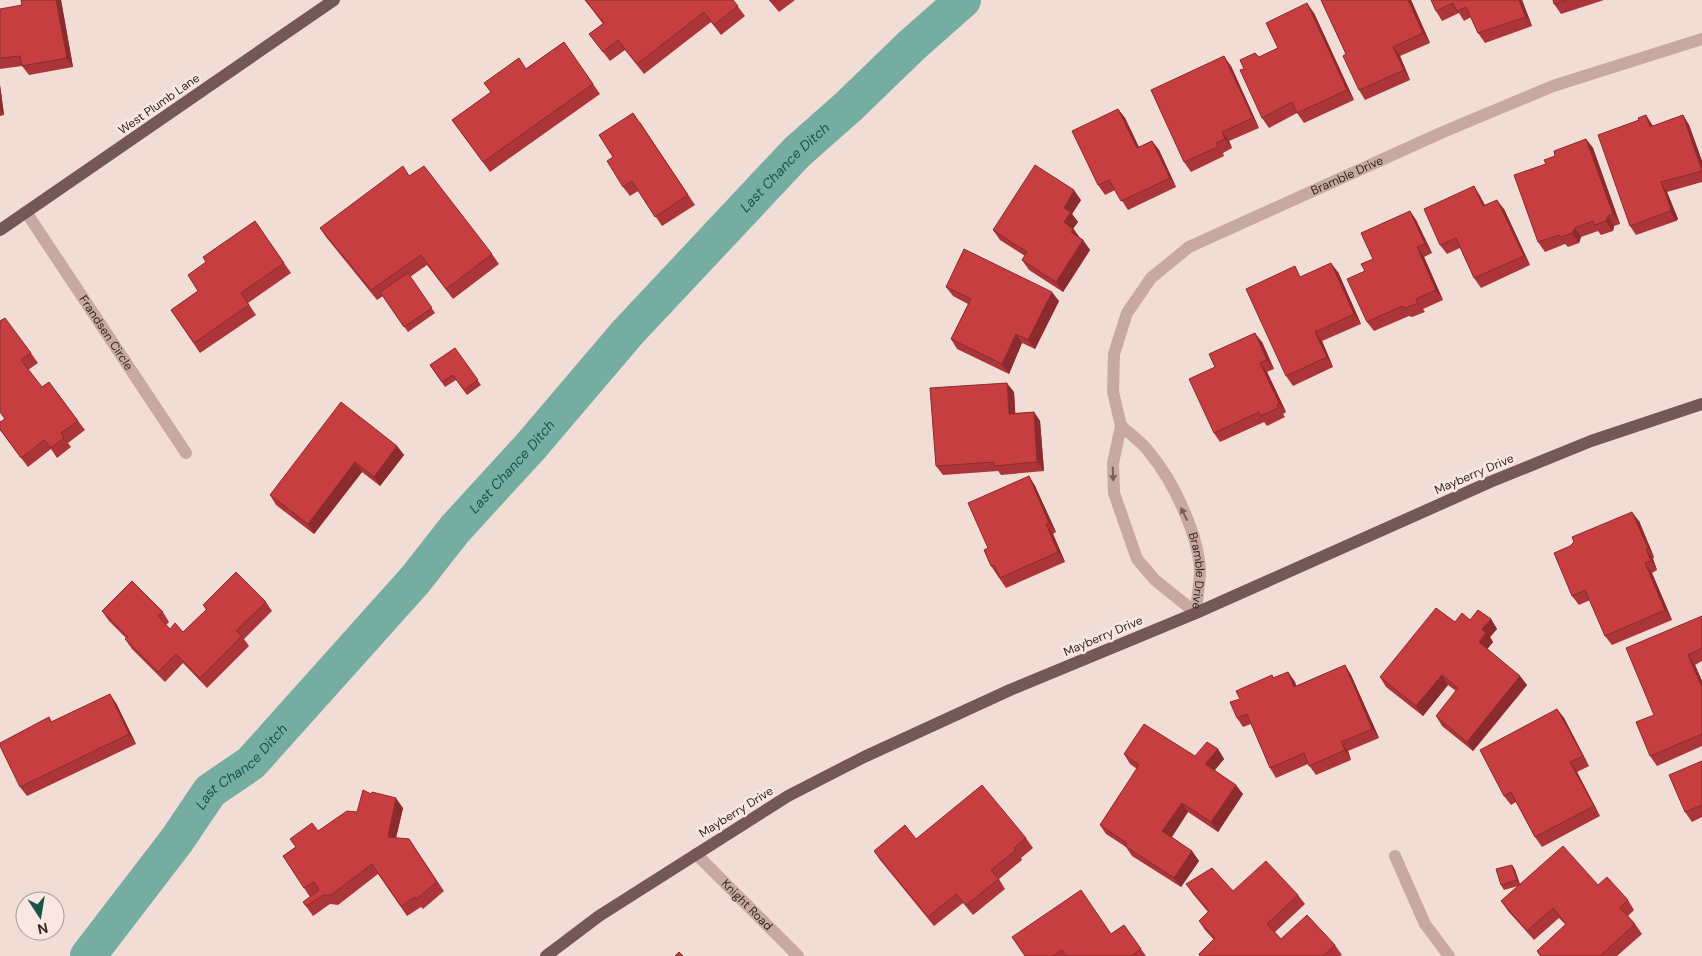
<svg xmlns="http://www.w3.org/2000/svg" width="1702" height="956" font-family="'DM Sans',sans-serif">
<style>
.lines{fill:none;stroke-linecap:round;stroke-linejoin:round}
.canal{stroke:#75ada1;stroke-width:36}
.minor{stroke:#c8a9a2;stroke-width:12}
.major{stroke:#755755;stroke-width:12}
.wall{fill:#ab3538}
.shaded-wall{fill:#8b2b2e}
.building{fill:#c73e41;stroke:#8b2b2e}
.oneway{fill:#76605d}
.labels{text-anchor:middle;stroke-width:5;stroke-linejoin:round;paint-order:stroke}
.street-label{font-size:12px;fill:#332525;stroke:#f9e8e2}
.water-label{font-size:14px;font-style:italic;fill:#1a5448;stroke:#f9e8e2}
</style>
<rect width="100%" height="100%" fill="#f1ddd6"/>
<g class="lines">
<!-- canal -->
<path class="canal" id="s1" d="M 88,956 L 177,840 L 210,791 L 251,763 L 415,580 L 455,529 L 531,446 L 628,332 L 797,152 L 849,106 L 911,46 L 963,0"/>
<!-- minor -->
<g class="minor">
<path id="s2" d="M 26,212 L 186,453"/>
<path id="s3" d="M 1121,426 C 1130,434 1142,442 1149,452 C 1173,480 1200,537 1200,574 C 1199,587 1197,600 1196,613"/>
<path id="s4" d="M 1196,613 L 1155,580 L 1137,559 L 1114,493 L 1113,463 L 1121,426 L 1113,392 L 1114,354 L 1127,313 L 1151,278 L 1189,247 L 1443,132 L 1553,86 L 1702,39"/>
<path id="s5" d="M 696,854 L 798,956"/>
<path d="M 1395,856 L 1425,924 L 1449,956"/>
</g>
<!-- major -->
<path class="major" d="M 0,230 L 334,0
M 546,956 L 599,916 L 788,796 L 864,757 L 1010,690 L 1196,613 L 1490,482 L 1591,441 L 1702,404"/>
</g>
<!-- wall -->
<path class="wall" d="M 61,0 L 73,67 L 29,75 L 22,66 L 0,69 L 0,9 Z
M 585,0 L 733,0 L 745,16 L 721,35 L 711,22 L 644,74 L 625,50 L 610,61 L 589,34 L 603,24 Z
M 769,0 L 795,0 L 779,12 Z
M 1321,0 L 1411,0 L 1430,43 L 1400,56 L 1410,80 L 1365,100 L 1359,90 L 1346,54 Z
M 1431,0 L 1522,0 L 1532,26 L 1485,43 L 1478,33 L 1471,17 L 1464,21 L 1459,13 L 1442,21 L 1436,11 Z
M 1553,0 L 1604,0 L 1561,14 L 1554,4 Z
M 1314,13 L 1354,100 L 1304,123 L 1297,113 L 1269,128 L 1262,118 L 1244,69 L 1259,57 L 1278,48 Z
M 564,42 L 600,94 L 490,172 L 452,120 Z
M 1231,66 L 1259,128 L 1229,141 L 1232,148 L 1223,153 L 1224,156 L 1191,172 L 1184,162 Z
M 0,85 L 4,115 L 0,116 Z
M 1118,109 L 1125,118 L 1139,147 L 1152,141 L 1159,150 L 1176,187 L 1128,210 L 1115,190 L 1105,195 L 1098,185 Z
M 1646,115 L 1653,126 L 1683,115 L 1689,125 L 1702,161 L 1702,182 L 1667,192 L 1678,219 L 1676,221 L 1636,235 L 1630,226 L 1639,120 Z
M 640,122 L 695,205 L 662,226 L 638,191 L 630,196 L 623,187 L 613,157 Z
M 1586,139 L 1593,148 L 1620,224 L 1614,226 L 1613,231 L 1601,235 L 1598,231 L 1581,237 L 1579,243 L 1568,247 L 1565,244 L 1545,252 L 1538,242 L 1546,164 L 1555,156 Z
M 410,176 L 492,254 L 499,264 L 453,299 L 427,265 L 410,277 L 435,313 L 408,332 L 383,296 L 377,300 L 326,237 L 320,228 Z
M 1474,186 L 1480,196 L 1485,205 L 1504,209 L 1530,265 L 1481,288 L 1474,278 L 1460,248 L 1447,254 L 1440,245 Z
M 1081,200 L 1072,214 L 1078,222 L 1073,228 L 1080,238 L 1083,240 L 1090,250 L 1063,292 L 1029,270 L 1022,260 L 1025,256 L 1000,240 L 993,230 Z
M 1410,211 L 1416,220 L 1432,253 L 1424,257 L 1443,300 L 1423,309 L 1425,312 L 1412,317 L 1409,316 L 1374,331 L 1367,322 L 1365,271 Z
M 255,221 L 291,273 L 248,303 L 256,315 L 200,353 L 171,310 L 198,291 L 206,262 Z
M 1338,272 L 1361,324 L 1322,341 L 1333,367 L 1293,386 L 1286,376 L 1302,276 Z
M 946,287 L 1059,301 L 1035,349 L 1022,343 L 1009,374 L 957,349 L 951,339 L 968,304 L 953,296 Z
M 0,321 L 31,353 L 38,363 L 28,370 L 42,387 L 49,382 L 85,430 L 68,443 L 71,447 L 57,458 L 51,449 L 28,467 L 0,430 L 4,419 Z
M 1262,342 L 1274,369 L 1267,372 L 1286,412 L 1283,414 L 1285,417 L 1267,426 L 1264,422 L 1220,442 L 1214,433 L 1215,367 Z
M 455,348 L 481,385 L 467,395 L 456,380 L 445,387 L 430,365 Z
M 1014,392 L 1015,413 L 1034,412 L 1040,421 L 1044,471 L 1001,475 L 998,471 L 943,475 L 936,466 Z
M 397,446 L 404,455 L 380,486 L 362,472 L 314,534 L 276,505 L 270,495 Z
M 1029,476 L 1035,486 L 1056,532 L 1053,534 L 1065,562 L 1006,588 L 991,566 L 988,548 Z
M 1639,521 L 1654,557 L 1653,559 L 1657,570 L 1652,573 L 1672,620 L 1612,645 L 1605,636 L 1590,600 L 1579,605 L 1572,596 Z
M 266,602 L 272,611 L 244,639 L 249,646 L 207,688 L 183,663 L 165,682 L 132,649 L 125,639 L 126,638 L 109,621 L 102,611 L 163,612 L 169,622 L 166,625 L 170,629 L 183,632 L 206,610 L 203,605 Z
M 1702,616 L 1702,661 L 1695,665 L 1702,681 L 1702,746 L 1657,766 L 1650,756 Z
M 1491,619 L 1497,629 L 1490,637 L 1493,642 L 1487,649 L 1520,676 L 1527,685 L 1473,751 L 1442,726 L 1436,716 L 1456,691 L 1448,685 L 1423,716 L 1386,687 L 1380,677 L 1455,622 L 1470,620 Z
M 1345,665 L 1351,675 L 1379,738 L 1348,751 L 1351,760 L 1316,775 L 1308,764 L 1276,778 L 1270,768 L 1251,724 L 1243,727 L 1237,718 L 1272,675 L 1274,678 L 1288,672 L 1295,682 L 1296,686 Z
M 116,703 L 136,744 L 27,796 L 20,787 L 49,717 L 52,722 Z
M 1557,709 L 1564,718 L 1589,766 L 1577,772 L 1600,816 L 1542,847 L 1535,837 L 1516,802 L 1511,805 L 1504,796 Z
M 1218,749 L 1224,759 L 1215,770 L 1243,794 L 1218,832 L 1188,812 L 1172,837 L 1192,851 L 1199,861 L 1181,887 L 1132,856 L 1126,847 L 1106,834 L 1100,825 L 1137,769 L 1130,764 L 1124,754 L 1195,756 Z
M 1702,761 L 1702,817 L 1692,822 L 1685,812 Z
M 403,808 L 396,838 L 409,839 L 444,891 L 423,909 L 421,907 L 407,916 L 378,874 L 338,905 L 330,904 L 313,916 L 303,902 L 310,897 L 283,856 L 318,831 L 357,812 Z
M 1026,838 L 1033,848 L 1021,858 L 1022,860 L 999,879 L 1005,889 L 973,915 L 963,903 L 934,926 L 880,860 L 874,851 L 916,839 Z
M 1512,865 L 1515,870 L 1520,884 L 1598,885 L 1628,900 L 1634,910 L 1628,916 L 1635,924 L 1642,934 L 1617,956 L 1540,956 L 1537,951 L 1566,925 L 1559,918 L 1534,940 L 1508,911 L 1501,901 L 1518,886 L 1504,890 L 1501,885 Z
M 1186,884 L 1233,891 L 1298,895 L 1305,904 L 1275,932 L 1281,939 L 1335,945 L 1342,955 L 1340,956 L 1200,956 L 1214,940 L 1205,930 L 1199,921 L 1208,912 L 1193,894 Z
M 1124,925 L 1146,956 L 1025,956 L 1111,934 Z"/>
<!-- shaded-wall -->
<path class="shaded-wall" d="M 56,0 L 61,0 L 73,67 L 67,58 Z
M 1408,0 L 1411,0 L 1430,43 L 1423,33 Z
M 1519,0 L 1522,0 L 1532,26 L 1526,17 Z
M 1307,3 L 1314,13 L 1354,100 L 1347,90 Z
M 1393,47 L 1400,56 L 1410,80 L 1404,70 Z
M 1224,56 L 1231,66 L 1259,128 L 1253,118 Z
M 0,85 L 4,115 L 0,110 Z
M 1118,109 L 1125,118 L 1144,158 L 1137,148 Z
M 1646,115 L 1652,125 L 1657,137 L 1650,127 Z
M 1683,115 L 1689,125 L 1702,161 L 1702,170 Z
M 1222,132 L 1229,141 L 1232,148 L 1225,139 Z
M 1586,139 L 1593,148 L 1620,224 L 1613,214 Z
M 1152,141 L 1159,150 L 1176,187 L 1170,178 Z
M 1661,182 L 1667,192 L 1678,219 L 1676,221 L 1670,211 Z
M 1474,186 L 1480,196 L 1490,216 L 1483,206 Z
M 1074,190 L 1081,200 L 1072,214 L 1078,222 L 1071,232 L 1064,222 L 1064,208 Z
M 1497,200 L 1504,209 L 1530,265 L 1524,256 Z
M 1410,211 L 1416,220 L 1432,253 L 1425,244 Z
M 1608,216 L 1614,226 L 1613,231 L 1606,221 Z
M 1575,228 L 1581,237 L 1579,243 L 1572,233 Z
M 1073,229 L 1080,238 L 1071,232 Z
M 1083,240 L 1090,250 L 1063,292 L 1056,282 Z
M 1417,247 L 1424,257 L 1443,300 L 1436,290 Z
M 1331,263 L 1338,272 L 1361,324 L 1354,314 Z
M 1052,292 L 1059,301 L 1035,349 L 1028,340 Z
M 1315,332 L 1322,341 L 1333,367 L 1327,357 Z
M 1255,333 L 1262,342 L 1274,369 L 1267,360 Z
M 1016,334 L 1022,343 L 1009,374 L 1002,364 Z
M 1260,363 L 1267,372 L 1286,412 L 1279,403 Z
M 1007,383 L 1014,392 L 1016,423 L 1009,414 Z
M 1034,412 L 1040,421 L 1044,471 L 1037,462 Z
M 397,446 L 404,455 L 380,486 L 374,477 Z
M 355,462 L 362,472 L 314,534 L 308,524 Z
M 1029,476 L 1035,486 L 1056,532 L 1049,523 Z
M 1632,512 L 1639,521 L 1654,557 L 1648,548 Z
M 1046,524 L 1053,534 L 1065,562 L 1058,552 Z
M 1646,549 L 1653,559 L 1657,570 L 1651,561 Z
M 1645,563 L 1652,573 L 1672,620 L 1665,610 Z
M 1491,619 L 1497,629 L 1490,637 L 1493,642 L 1485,652 L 1479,642 L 1482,629 Z
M 1688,655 L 1695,665 L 1702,681 L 1702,687 Z
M 1345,665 L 1351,675 L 1379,738 L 1372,729 Z
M 1288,672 L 1295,682 L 1300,696 L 1294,687 Z
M 1442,675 L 1448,685 L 1423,716 L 1416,706 Z
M 1520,676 L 1527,685 L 1473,751 L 1467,742 Z
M 110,694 L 116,703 L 136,744 L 129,734 Z
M 1557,709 L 1564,718 L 1589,766 L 1583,756 Z
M 1341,742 L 1348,751 L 1351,760 L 1345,750 Z
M 1218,749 L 1224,759 L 1212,773 L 1205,764 Z
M 1570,762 L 1577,772 L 1600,816 L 1594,806 Z
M 1236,785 L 1243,794 L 1218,832 L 1211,822 Z
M 396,798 L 403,808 L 394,846 L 388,837 Z
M 1182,803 L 1188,812 L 1169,841 L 1162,831 Z
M 1192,851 L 1199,861 L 1181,887 L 1174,878 Z
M 1512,865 L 1515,870 L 1520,885 L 1517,880 Z"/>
<!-- building -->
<path class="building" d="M 21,0 L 56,0 L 67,58 L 22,66 L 20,56 L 0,58 L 0,9 L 22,5 Z
M 585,0 L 733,0 L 738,6 L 714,25 L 704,12 L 637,64 L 618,40 L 603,52 L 589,34 L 604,23 Z
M 770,0 L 776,0 L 772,3 Z
M 1321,0 L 1408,0 L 1423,33 L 1393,47 L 1404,70 L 1359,90 L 1343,56 L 1346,54 Z
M 1431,0 L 1519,0 L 1526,17 L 1478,33 L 1466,7 L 1457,11 L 1453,3 L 1436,11 Z
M 1553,0 L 1567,0 L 1554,4 Z
M 1307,3 L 1347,90 L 1297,113 L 1292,102 L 1262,118 L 1240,70 L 1244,69 L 1240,60 L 1255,53 L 1259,57 L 1278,48 L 1266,23 Z
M 564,42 L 593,84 L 483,162 L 452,120 L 491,92 L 484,83 L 519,58 L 526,69 Z
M 1224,56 L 1253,118 L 1222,132 L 1225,139 L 1216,143 L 1218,147 L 1184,162 L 1151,90 Z
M 1118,109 L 1137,148 L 1152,141 L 1170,178 L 1121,201 L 1109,180 L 1098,185 L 1072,131 Z
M 633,113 L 688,195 L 655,217 L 632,181 L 623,187 L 607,161 L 613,157 L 599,135 Z
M 1646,115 L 1650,127 L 1683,115 L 1702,171 L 1661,182 L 1671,209 L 1670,211 L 1630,226 L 1598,135 L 1639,120 L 1638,118 Z
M 1586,139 L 1613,214 L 1608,216 L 1606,221 L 1595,225 L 1593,221 L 1575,228 L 1572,233 L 1561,237 L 1559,235 L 1538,242 L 1514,175 L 1546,164 L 1544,160 L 1555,156 L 1554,151 Z
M 1035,165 L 1074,190 L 1064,208 L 1071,212 L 1064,222 L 1073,229 L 1071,232 L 1083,240 L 1056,282 L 1022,260 L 1027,252 L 993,230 Z
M 403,166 L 409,176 L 424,166 L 492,254 L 446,289 L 421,255 L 371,290 L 320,228 Z
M 1474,186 L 1483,206 L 1497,200 L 1524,256 L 1474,278 L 1456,238 L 1440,245 L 1424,209 Z
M 1410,211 L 1425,244 L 1417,247 L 1436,290 L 1416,299 L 1418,303 L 1405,308 L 1402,306 L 1367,322 L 1347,279 L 1365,271 L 1361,264 L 1373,259 L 1361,233 Z
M 255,221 L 284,263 L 241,293 L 249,305 L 194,343 L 171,310 L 198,291 L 188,275 L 206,262 L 203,257 Z
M 964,249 L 1052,292 L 1028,340 L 1016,334 L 1002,364 L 951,339 L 971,299 L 946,287 Z
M 1331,263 L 1354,314 L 1315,332 L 1327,357 L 1286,376 L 1246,289 L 1295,266 L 1300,277 Z
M 408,273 L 432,308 L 404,327 L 380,292 Z
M 5,318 L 31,353 L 21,360 L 42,387 L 49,382 L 78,421 L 61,433 L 64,438 L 51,448 L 44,440 L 21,458 L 0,429 L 0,422 L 5,419 L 0,412 L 0,321 Z
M 1255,333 L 1267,360 L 1260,363 L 1279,403 L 1277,405 L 1278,408 L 1260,416 L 1259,412 L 1214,433 L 1189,379 L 1215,367 L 1209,354 Z
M 455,348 L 478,380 L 464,390 L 453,375 L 442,382 L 430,365 Z
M 1007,383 L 1009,414 L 1034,412 L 1037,462 L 994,466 L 994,462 L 936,466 L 930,388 Z
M 341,402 L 397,446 L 374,477 L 355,462 L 308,524 L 270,495 Z
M 1029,476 L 1049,523 L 1046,524 L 1058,552 L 1000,578 L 994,565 L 991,566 L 984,550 L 988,548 L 968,503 Z
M 1632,512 L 1648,548 L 1646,549 L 1651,561 L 1645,563 L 1665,610 L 1605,636 L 1585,590 L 1572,596 L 1554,553 L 1570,546 L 1574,542 L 1572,537 Z
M 236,572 L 266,602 L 236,631 L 242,636 L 200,678 L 176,654 L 158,672 L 125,639 L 128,637 L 102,611 L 132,581 L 163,612 L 158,616 L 170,629 L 175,623 L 183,632 L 207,609 L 203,605 Z
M 1436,608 L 1455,622 L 1462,613 L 1470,620 L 1478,610 L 1491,619 L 1482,629 L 1486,633 L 1479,642 L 1520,676 L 1467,742 L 1436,716 L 1458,688 L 1442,675 L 1416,706 L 1380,677 Z
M 1702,616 L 1702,648 L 1688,655 L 1702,687 L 1702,734 L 1650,756 L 1636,722 L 1654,715 L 1626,648 Z
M 1345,665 L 1372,729 L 1341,742 L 1345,750 L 1309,766 L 1304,753 L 1270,768 L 1247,714 L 1237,718 L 1230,702 L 1240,699 L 1236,691 L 1272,675 L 1273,678 L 1288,672 L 1294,687 Z
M 110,694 L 129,734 L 20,787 L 0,746 L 0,743 L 49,717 L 51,722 Z
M 1557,709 L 1583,756 L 1570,762 L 1594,806 L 1535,837 L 1511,792 L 1504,796 L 1480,750 Z
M 1144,724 L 1195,756 L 1207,742 L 1218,749 L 1205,764 L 1236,785 L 1211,822 L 1182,803 L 1162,831 L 1192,851 L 1174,878 L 1125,846 L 1127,843 L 1100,825 L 1139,765 L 1124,754 Z
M 1702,761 L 1702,805 L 1685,812 L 1669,775 Z
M 982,785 L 1026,838 L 1014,848 L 1016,850 L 991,870 L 999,879 L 966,905 L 956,894 L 928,917 L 874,851 L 905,825 L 916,839 Z
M 363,790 L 371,794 L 372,792 L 396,798 L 388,837 L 409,839 L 437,882 L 416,899 L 415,897 L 401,906 L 372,864 L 331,895 L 323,895 L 306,906 L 303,902 L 319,890 L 314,882 L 304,888 L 283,856 L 296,847 L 290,839 L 312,823 L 318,831 L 347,811 L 357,812 Z
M 1563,846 L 1598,885 L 1607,877 L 1628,900 L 1620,908 L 1635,924 L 1600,956 L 1541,956 L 1537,951 L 1566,924 L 1553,908 L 1527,931 L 1501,901 Z
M 1266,861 L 1298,895 L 1267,924 L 1281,939 L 1307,915 L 1335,945 L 1323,956 L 1200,956 L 1199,954 L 1215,938 L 1199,921 L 1209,911 L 1186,884 L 1212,868 L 1233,891 Z
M 1512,865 L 1517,880 L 1501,885 L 1496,869 Z
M 1081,890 L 1111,934 L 1124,925 L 1141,949 L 1131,956 L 1067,956 L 1062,950 L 1053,956 L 1025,956 L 1012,937 Z
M 679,952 L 683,956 L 675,956 Z"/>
<!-- one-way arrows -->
<defs><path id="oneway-solid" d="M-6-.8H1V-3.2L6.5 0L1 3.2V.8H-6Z" transform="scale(1.25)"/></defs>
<g class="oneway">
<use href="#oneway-solid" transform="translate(1113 474) rotate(88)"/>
<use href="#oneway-solid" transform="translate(1184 514) rotate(-116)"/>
</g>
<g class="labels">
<!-- street labels -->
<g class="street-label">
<text transform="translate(159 104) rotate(-35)" y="4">West Plumb Lane</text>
<text dy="4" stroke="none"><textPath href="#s4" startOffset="599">Bramble Drive</textPath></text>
<text dy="4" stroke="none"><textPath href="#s2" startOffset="145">Frandsen Circle</textPath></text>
<text transform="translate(1474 474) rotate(-23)" y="4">Mayberry Drive</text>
<text dy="4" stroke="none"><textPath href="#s3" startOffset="169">Bramble Drive</textPath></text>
<text transform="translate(1103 636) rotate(-23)" y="4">Mayberry Drive</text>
<text transform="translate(736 812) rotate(-32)" y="4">Mayberry Drive</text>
<text dy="4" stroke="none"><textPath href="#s5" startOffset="72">Knight Road</textPath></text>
</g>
<!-- water labels -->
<g class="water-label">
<text dy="5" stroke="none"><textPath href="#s1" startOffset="1055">Last Chance Ditch</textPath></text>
<text dy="5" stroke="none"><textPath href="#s1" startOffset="650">Last Chance Ditch</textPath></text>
<text dy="5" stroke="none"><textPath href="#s1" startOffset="245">Last Chance Ditch</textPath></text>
</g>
</g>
<!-- north arrow -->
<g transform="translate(40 916) rotate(168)"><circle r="24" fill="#f9e8e2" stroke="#aa9a96"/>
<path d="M0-4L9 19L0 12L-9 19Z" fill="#1a5448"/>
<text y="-8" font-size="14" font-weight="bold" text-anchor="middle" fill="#332525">N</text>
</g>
</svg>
